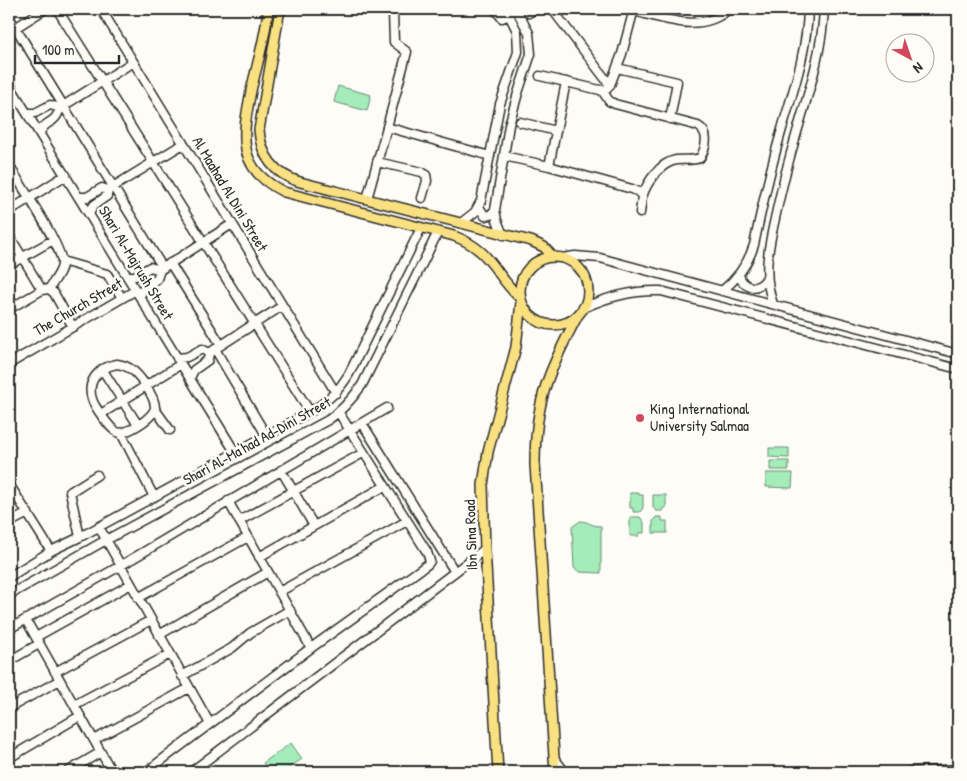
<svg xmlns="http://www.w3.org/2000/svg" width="967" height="781" font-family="'Patrick Hand',sans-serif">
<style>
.green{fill:#a4ecb9;stroke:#688c72}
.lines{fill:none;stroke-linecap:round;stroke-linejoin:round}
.minor-casing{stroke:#2b2b2b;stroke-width:11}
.major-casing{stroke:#2b2b2b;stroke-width:12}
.minor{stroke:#fdfcf7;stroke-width:8}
.major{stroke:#f9e181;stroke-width:9}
.poi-dot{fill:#d1495b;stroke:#fdfcf7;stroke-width:2}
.labels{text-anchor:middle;stroke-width:5;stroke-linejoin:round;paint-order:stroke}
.street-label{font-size:15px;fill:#2b2b2b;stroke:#fdfcf7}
.poi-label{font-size:15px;fill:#2b2b2b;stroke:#fdfcf7;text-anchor:start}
</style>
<rect width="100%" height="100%" fill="#fdfcf7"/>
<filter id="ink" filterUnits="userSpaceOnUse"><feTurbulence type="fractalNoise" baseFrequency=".02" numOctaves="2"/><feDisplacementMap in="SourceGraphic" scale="10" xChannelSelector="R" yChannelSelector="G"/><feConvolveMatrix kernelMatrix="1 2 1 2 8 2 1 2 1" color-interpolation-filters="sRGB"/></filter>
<g filter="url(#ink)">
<!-- green -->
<path class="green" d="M 338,86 L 371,95 L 367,111 L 334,102 Z
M 769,448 L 789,448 L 789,458 L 769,457 Z
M 770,461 L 789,461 L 789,470 L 770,470 Z
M 766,473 L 793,473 L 792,488 L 766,487 Z
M 630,493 L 639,493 L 639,495 L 643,495 L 643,508 L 640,512 L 633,512 L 633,508 L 630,508 Z
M 653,495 L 666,495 L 666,508 L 663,508 L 663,511 L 656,511 L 653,507 Z
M 630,517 L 640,517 L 644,522 L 644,533 L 639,533 L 639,536 L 630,536 Z
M 656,517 L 662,517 L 662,521 L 667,521 L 667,533 L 653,533 L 653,521 Z
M 580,521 C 589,521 590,526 601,526 L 601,573 L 580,572 L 574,568 L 572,527 Z
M 291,743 L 302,759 L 283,772 L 269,772 L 263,763 Z"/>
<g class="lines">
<!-- minor casing -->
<g class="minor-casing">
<path id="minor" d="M 57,9 L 310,412
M 101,9 L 336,393
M 495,9 L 502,18 L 510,15
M 552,9 L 610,85
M 634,11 C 666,19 701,34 729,9
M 529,13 L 535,9
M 9,17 L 163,268
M 9,34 L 15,28 L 45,9
M 617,68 L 677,82 L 670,119
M 9,75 L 12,89 L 235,452
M 540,76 L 600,90 L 607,89 L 610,85 L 622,54 L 634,9
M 602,90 L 609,101 L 615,104 L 698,126 C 710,133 706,148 700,158 C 692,161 684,159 676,160 C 660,163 647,182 642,197
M 27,113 L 35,113 L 50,105 L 60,108
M 520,122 L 556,131
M 387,127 L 407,52 L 394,42 L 393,13 L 392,9
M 40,133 C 45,119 55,126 60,108 L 133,62
M 504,156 L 549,166 L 632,189 L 639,192 L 642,197 L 640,213
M 377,162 L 422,172 L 426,175 L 427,181 L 422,198
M 9,165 C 19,183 64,248 62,265 C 61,273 53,282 49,289
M 549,166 L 566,82
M 80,197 L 87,197 L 102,188 L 108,190
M 367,199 L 387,127 L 490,156
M 479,207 L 485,216 L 490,215 L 495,210
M 9,211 L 66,175
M 89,213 L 94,205 L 107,196 L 108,190 L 183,144
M 461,223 L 475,212 L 481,201 L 500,104 L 518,52 L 517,31 L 506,9
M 9,235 L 42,290
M 503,235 L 497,220 L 495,210 L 509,125 L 518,93 L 531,54 L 529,33 L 516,9
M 562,258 L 575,256 L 600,258 L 958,354
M 62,261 L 107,274 L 122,298
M 170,263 L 221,345
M 9,265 L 53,240
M 739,275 C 744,290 760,291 767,277
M 128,276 L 135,276 L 150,267 L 160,270
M 722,291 C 738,278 748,264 754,245 C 762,206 771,167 782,129 C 794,88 807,51 808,9
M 140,296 L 144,288 L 157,279 L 160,270 L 232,224
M 773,304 C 762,273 769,245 776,214 C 782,186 789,159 797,132 C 809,91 822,52 824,9
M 583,308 C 607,297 634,290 661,291 L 958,369
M 9,309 L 42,290 L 49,289 L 54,293 L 73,327
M 215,349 L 266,435
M 209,353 L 282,306
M 177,358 L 187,357 L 202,349 L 209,353
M 9,364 L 136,290
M 117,364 C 130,366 136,372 144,383 C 148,389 155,399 155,407 C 155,417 125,436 117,432 C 110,429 94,406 92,399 C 86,380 100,367 117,364 Z
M 102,369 L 138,425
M 190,378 L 194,370 L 208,360 L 209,353
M 155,409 L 170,430
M 101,414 L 181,364
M 362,423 L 455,572
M 121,433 L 154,497
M 281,470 L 314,526
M 9,484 L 51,551
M 228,501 L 311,648
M 239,521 L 363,453
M 9,523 L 28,513
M 99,527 L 210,724
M 80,537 L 70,492 L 97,475
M 259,557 L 385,486
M 9,577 L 51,551 L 80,537 L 310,412 C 327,402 339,391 349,374 L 421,228
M 279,592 L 407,521
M 9,595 L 106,540 L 328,420 C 342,411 352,399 362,385 L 438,232
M 138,598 L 248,537
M 26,620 L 112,772
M 9,629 L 120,566 L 387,408
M 159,635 L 268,572
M 36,637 L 131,584
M 9,661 L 39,644
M 55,672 L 151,620
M 182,676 L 232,648 L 250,633 L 290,610
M 74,705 L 170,654
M 9,708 L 60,680
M 94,740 L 189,688
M 9,758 L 80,716
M 554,758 L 565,772
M 67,772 L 101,752
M 146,772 L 311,648 L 428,564 L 430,561 L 427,552 L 339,413
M 191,772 L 485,549
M 910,772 L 958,769"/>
</g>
<!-- major casing -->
<g class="major-casing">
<path id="major" d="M 268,9 C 266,36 257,64 251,91 C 242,136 236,169 284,192 L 454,236 C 493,251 493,273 520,298
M 280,9 L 259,130 C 261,156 274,174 300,182 L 531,241 L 544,247 L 553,257
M520 291a34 34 0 1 1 68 0a34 34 0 1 1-68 0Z
M 498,772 L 485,549 L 483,485 L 488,452 L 516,347 L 521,302
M 555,772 L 535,464 C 535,400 549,370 578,315"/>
</g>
<!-- minor -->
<use href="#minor" class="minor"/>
<!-- major -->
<use href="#major" class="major"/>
</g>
</g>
<!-- markers -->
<circle class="poi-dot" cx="640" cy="418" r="5"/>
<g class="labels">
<!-- street labels -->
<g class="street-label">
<text transform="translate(230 194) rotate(59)" y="5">Al Maahad Al Dini Street</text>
<text transform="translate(136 263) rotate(59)" y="5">Shari Al-Majrush Street</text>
<text transform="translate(78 307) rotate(-30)" y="5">The Church Street</text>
<text transform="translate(257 441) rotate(-29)" y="5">Shari Al-Ma'had Ad-Dini Street</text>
<text transform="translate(471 535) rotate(-92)" y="5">Ibn Sina Road</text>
</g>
<!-- poi labels -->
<g class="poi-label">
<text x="650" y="414">King International<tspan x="650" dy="17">University Salmaa</tspan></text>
</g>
</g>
<!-- margin -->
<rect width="967" height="781" fill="none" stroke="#fdfcf7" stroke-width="30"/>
<rect x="15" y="15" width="937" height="751" fill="none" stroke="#2b2b2b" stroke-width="2" filter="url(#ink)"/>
<!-- north arrow -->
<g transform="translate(910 58) rotate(140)"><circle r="24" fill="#fdfcf7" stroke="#a9a8a5"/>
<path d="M0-4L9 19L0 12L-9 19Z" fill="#d1495b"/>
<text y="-8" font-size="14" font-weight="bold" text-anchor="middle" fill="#2b2b2b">N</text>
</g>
<!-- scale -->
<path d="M35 55v8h84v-8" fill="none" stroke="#2b2b2b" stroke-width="2.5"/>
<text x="42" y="55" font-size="15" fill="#2b2b2b" stroke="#fdfcf7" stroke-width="4" paint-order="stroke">100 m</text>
</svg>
